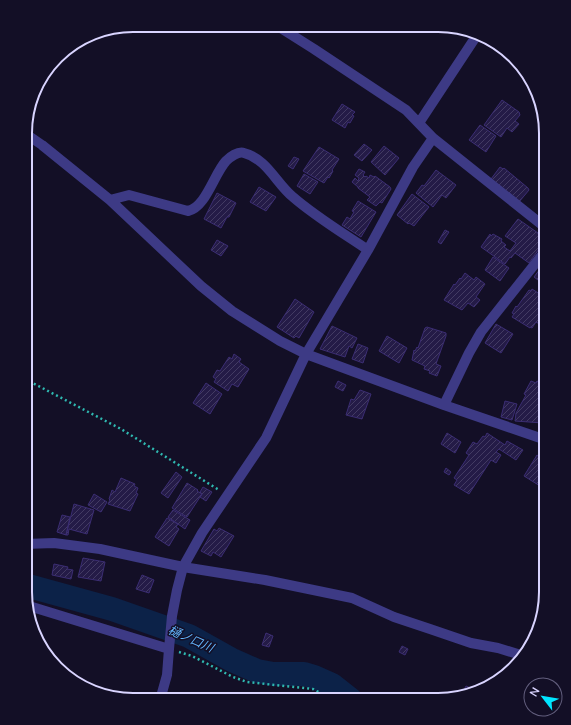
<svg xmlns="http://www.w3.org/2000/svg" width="571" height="725" font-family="Mulish,'Noto Sans JP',sans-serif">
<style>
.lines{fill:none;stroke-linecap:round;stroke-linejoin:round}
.river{stroke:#0c2248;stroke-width:24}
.building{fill:url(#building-hatch);stroke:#3b2d73}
.path{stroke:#2fb8b0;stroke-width:2.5;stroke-dasharray:2 3;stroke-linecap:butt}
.minor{stroke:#3d3a85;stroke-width:10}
.labels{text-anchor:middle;stroke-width:3;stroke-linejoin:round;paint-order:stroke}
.water-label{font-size:12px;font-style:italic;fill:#62b6ff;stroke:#130f26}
.rim{fill:none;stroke:#d9d4ff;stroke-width:2}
</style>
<defs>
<pattern id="building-hatch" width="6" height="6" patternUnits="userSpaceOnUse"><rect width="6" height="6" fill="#241b47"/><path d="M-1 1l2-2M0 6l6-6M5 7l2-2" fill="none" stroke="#433b63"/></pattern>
</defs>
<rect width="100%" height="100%" fill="#130f26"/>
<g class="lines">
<!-- river -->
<path class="river" d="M 25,585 L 112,609 L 189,636 L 232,660 L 257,671 L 273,674 L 304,674 L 314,677 L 332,685 L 351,700"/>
</g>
<!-- building -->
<path class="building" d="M 502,100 L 519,112 L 520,115 L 515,121 L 519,124 L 512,132 L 507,128 L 501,137 L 484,125 Z
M 342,104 L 355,112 L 352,115 L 354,116 L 350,123 L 348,122 L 345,128 L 332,120 Z
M 480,125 L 496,136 L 486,152 L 469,140 Z
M 364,144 L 372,150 L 362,161 L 354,155 Z
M 384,146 L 399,158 L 385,175 L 371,162 Z
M 319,147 L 339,159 L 332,170 L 333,171 L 329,178 L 328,177 L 324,183 L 303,171 Z
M 294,157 L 299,159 L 293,169 L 288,166 Z
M 500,167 L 503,169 L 504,168 L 528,188 L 529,190 L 519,202 L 491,179 Z
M 359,169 L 365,172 L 363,175 L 365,177 L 366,176 L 369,178 L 370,175 L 374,177 L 375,176 L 390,187 L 391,189 L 382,203 L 380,202 L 376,206 L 367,200 L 370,197 L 358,188 L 358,187 L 352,182 L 355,178 L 358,181 L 359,178 L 355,175 Z
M 436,170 L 456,185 L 446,198 L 442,195 L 433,207 L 416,193 L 422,185 L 424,186 Z
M 304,174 L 318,182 L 310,194 L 297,186 Z
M 259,187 L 276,197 L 266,211 L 250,202 Z
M 217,193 L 236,203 L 229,217 L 227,217 L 221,228 L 204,219 Z
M 412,194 L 429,207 L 414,226 L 409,223 L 408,224 L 397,215 Z
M 358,201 L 376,212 L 361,237 L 342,225 L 347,217 L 350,219 L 354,212 L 352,211 Z
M 518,219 L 538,233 L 538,234 L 546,242 L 540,251 L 539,249 L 529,263 L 515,253 L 511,258 L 510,257 L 505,264 L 481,247 L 490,234 L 491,236 L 493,234 L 502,239 L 501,241 L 506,245 L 504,247 L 510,251 L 516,243 L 505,236 Z
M 445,230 L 449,232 L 441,244 L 438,242 Z
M 217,240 L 228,246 L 221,256 L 211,250 Z
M 493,257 L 509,268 L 500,281 L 485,270 Z
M 543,265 L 546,267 L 546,286 L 534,277 Z
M 465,273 L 474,280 L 476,277 L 485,284 L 476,297 L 480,300 L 474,307 L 468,303 L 462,310 L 444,300 L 454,284 L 455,285 L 460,278 L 461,279 Z
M 532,289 L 546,298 L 546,313 L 544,316 L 546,318 L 541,325 L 536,322 L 532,328 L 530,327 L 530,328 L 512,317 L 514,314 L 512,313 L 516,306 L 517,307 L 529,290 L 531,291 Z
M 295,299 L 314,312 L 299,338 L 296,336 L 294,338 L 277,327 Z
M 496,324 L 513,334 L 501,353 L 485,343 Z
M 332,326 L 357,338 L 352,348 L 349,346 L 345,357 L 320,349 Z
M 427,327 L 446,333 L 446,336 L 436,364 L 441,366 L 437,376 L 429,373 L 430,371 L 424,369 L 425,366 L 412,360 L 414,350 L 415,351 L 417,347 L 418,348 L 425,328 Z
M 387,336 L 407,348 L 399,363 L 379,351 Z
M 358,344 L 368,348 L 363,363 L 352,359 Z
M 234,354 L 241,359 L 239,362 L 249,369 L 238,387 L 232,384 L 228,391 L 214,382 L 216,379 L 213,377 L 217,370 L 220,371 L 229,357 L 232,359 Z
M 338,381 L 346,385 L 343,391 L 335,387 Z
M 531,381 L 536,383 L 537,381 L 546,385 L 546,413 L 541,412 L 539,417 L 543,418 L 543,423 L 515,421 L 516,413 L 526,395 L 524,394 Z
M 206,383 L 222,394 L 210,414 L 193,403 Z
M 360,390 L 371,394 L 362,419 L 346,415 L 351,399 L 354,400 Z
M 505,401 L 517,404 L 512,420 L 501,417 Z
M 447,433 L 461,442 L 455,453 L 441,444 Z
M 487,433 L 505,445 L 507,441 L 523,450 L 516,460 L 499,449 L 496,452 L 501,455 L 496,463 L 491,460 L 469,494 L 454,485 L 457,480 L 454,478 L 469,455 L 466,453 L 473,442 L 477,444 L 483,436 L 485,437 Z
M 537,455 L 546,461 L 546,478 L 540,486 L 524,476 Z
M 446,468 L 451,472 L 449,475 L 444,472 Z
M 176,472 L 182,477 L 168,498 L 161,493 Z
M 121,478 L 135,484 L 134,486 L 138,488 L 136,493 L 138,494 L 130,511 L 108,504 L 110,500 L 109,499 L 112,490 L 115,492 Z
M 187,483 L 198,490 L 197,491 L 202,494 L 187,517 L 172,508 Z
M 203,487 L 212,492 L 206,501 L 200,497 L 202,494 L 200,492 Z
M 94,494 L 107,502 L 101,512 L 88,505 Z
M 74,504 L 94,510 L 87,534 L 69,529 L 68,535 L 66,535 Z
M 173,510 L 190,520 L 185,529 L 168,517 Z
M 62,515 L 70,517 L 66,535 L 57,532 Z
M 167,518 L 178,524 L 176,527 L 179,529 L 169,546 L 155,537 Z
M 219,528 L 234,536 L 221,557 L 213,552 L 211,556 L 201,551 L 214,529 L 217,531 Z
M 83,558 L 105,562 L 101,581 L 78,577 Z
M 54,564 L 68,567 L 67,569 L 73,570 L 71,579 L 52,575 Z
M 142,575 L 154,580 L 149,593 L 136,589 Z
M 266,633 L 273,636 L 269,647 L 262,645 Z
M 402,646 L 408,649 L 405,655 L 399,652 Z
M 466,686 L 475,690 L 462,694 Z"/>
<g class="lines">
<!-- path -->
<path class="path" d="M 25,379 L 121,429 L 219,490
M 179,652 L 192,656 L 233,677 L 247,682 L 313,689 L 333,700"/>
<!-- minor -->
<path class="minor" d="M 276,25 L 314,49 L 406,110 L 433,138 L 546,228
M 419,123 L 477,35
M 26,134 L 42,145 L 110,200 L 201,286 L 232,311 L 280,341 L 306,354 L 444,405 L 546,440
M 110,200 L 129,195 L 188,211 C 206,207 214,174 226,161 C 230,157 238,151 244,153 C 267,159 276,183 293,197 C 316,217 343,233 368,250
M 444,405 L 469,353 L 481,332 L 546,250
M 25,544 L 54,543 L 100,549 L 183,567 L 265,580 L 352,598 L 394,617 L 430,629 L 471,643 L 498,648 L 524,656
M 29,606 L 169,649 L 167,675 L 160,700
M 169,649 L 172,616 L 177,590 L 183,567 L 202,533 L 266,438 L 306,354 L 368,250 L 413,167 L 433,138"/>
</g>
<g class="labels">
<!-- water labels -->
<g class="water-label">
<text transform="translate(191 639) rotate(24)" y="4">樋ノ口川</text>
</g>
</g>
<!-- crop -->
<path d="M0 0H571V725H0ZM133 32H438A101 101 0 0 1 539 133V592A101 101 0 0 1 438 693H133A101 101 0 0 1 32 592V133A101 101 0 0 1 133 32Z" fill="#130f26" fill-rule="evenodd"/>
<path class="rim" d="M133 32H438A101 101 0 0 1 539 133V592A101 101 0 0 1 438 693H133A101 101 0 0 1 32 592V133A101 101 0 0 1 133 32Z"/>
<!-- north arrow -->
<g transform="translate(543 697) rotate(301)"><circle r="19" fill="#130f26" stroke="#625e7d"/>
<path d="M0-3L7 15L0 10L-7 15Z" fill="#00e5ff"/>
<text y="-6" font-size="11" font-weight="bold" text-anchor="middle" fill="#d9d4ff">N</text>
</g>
</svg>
